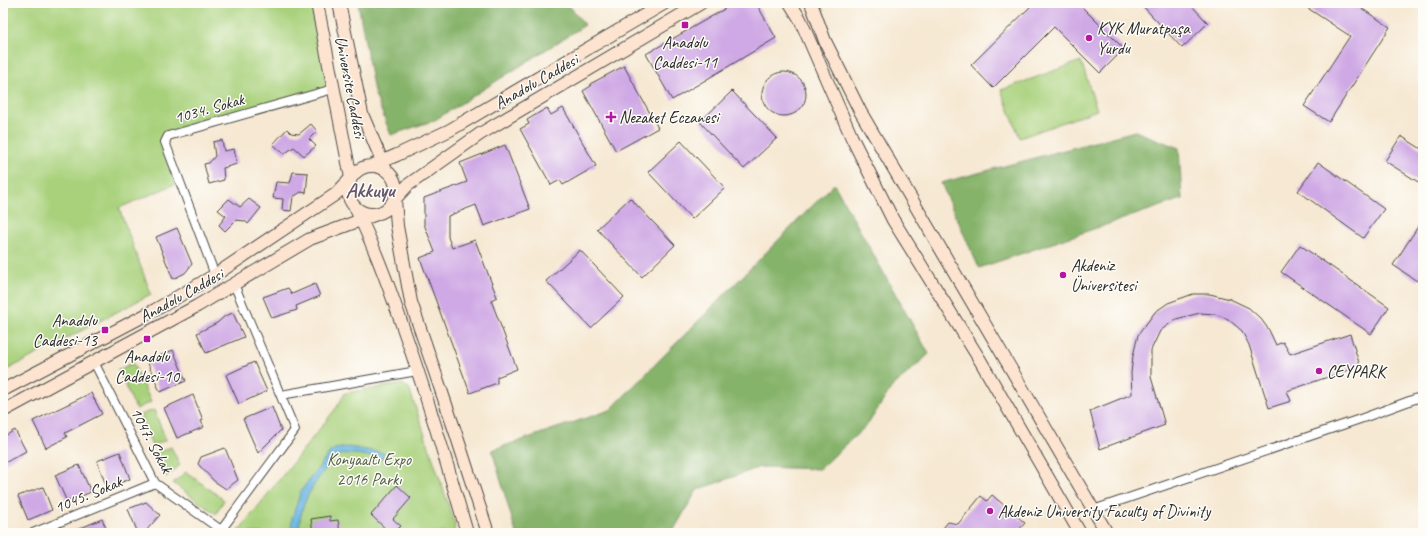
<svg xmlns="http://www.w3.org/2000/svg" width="1426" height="536" font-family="Caveat,sans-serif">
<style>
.green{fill:#a9d17b;stroke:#6a7e53}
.forest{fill:#86b36b;stroke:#586f4b}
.water{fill:#65b4e0;stroke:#487086}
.building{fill:#cfa9e5}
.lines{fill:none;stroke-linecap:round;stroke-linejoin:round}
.street-casing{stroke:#494744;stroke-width:10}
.secondary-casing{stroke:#494744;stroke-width:14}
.street{stroke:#fff;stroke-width:8}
.secondary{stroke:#fde4d1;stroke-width:12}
.poi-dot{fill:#b5179e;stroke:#fdfcf7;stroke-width:1.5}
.labels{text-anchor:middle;stroke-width:3;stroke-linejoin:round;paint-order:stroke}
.poi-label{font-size:17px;fill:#2b2b2b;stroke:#fdfcf7;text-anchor:start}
.street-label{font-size:17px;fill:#2b2b2b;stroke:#fdfcf7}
.park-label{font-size:17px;fill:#515d43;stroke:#fdfcf7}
.district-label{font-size:21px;font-weight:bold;fill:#64576c;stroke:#fdfcf7}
</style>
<rect width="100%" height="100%" fill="#fdfcf7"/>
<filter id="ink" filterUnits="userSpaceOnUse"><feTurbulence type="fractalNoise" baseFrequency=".025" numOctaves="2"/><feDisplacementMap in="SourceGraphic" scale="8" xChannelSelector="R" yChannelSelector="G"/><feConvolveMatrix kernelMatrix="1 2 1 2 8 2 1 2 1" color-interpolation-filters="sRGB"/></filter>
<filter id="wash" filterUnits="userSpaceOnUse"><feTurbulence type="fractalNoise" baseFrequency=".012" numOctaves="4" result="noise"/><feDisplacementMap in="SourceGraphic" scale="16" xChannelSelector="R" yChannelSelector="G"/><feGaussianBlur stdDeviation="0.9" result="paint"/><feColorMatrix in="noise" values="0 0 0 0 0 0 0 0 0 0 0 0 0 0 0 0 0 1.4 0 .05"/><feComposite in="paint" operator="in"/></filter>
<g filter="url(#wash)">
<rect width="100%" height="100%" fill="#f6e8d2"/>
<!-- green -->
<path class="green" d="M 3,3 L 317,3 L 333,89 L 168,136 L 165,143 L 180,182 L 119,208 L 151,294 L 3,372 Z
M 1081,61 L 1097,110 L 1020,138 L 1001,90 Z
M 133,363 L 151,402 L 136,409 L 118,370 Z
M 402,384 L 409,388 L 455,524 L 454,533 L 237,533 L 337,407 L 345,393 Z
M 154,410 L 166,440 L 152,446 L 140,415 Z
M 171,447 L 180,465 L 166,477 L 154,454 Z
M 186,472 L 224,500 L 216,514 L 173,483 Z"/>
<!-- forest -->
<path class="forest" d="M 358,3 L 567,3 L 585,25 L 435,120 L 391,135 L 374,92 Z
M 1135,131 L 1179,148 L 1182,199 L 979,268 L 941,183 Z
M 834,184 L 929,354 L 892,387 L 868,424 L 820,469 L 760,467 L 697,490 L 672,533 L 516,533 L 492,450 L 610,410 Z"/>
<!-- water -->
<path class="water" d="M 348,447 L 384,453 L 383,459 C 367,457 348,449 333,458 C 316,482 299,501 299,533 L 291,533 L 292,518 L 301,491 L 331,451 L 335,449 Z"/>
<g id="blocks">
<!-- building -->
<path class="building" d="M 735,3 L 756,3 L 776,38 L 672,100 L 646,54 Z
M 1034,3 L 1078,3 L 1124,49 L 1100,73 L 1054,27 L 993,88 L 971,65 Z
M 1140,3 L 1189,3 L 1208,23 L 1182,48 Z
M 1300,3 L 1353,3 L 1390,27 L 1329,122 L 1304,106 L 1350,36 Z
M 624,66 L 658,128 L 616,151 L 583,91 L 591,86 L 590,84 Z
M762 94a22 22 0 1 1 44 0a22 22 0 1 1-44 0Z
M 732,91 L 777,138 L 744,169 L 700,122 Z
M 547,108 L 551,115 L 563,108 L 596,166 L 563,185 L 560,180 L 551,185 L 520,129 L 529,124 L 527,120 Z
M 311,124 L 317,131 L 309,139 L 316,146 L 304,156 L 294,147 L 284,154 L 273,144 L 287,129 L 291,133 L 299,134 Z
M 1401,136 L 1423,150 L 1423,185 L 1385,161 Z
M 222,140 L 224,151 L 234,149 L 237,164 L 223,168 L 224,180 L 209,184 L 204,164 L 209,163 L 215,156 L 213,142 Z
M 681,141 L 725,188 L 692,219 L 648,172 Z
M 505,145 L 530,209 L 484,226 L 476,205 L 448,216 L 448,237 L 452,248 L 475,240 L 497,297 L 491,300 L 517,369 L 497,377 L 497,383 L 470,393 L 420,258 L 435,252 L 424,224 L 424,198 L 467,182 L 460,163 Z
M 1318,162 L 1384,209 L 1363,238 L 1298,191 Z
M 293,172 L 308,173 L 306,193 L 301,192 L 293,197 L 291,211 L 282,210 L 283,199 L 273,198 L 276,182 L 290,183 Z
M 630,198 L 675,245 L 642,277 L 597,229 Z
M 229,199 L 240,207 L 249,199 L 261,208 L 248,224 L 245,221 L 236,220 L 225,231 L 219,225 L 226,216 L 218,210 Z
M 1423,219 L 1423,272 L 1417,281 L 1393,265 Z
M 177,228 L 192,264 L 185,273 L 173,279 L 156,237 Z
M 1300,245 L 1389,307 L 1371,334 L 1281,272 Z
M 580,250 L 624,297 L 591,328 L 546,281 Z
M 315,284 L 320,296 L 296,306 L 297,310 L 272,318 L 263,297 L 288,288 L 292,294 Z
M 1193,294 L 1210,294 L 1230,299 L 1249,308 L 1261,319 L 1269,330 L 1276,345 L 1283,342 L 1290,354 L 1350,334 L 1360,366 L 1287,391 L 1291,401 L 1269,408 L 1249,345 L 1242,331 L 1228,319 L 1215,314 L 1200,313 L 1176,319 L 1160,331 L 1151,350 L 1151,377 L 1165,425 L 1100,449 L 1090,411 L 1132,394 L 1131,373 L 1133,356 L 1138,335 L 1155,312 L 1168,303 Z
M 233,313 L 244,337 L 206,353 L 197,333 L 217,323 L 225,316 Z
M 173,350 L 186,381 L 160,392 L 147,361 Z
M 254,362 L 267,391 L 239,404 L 226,375 Z
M 91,393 L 102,414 L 65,433 L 67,437 L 46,448 L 33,421 Z
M 193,395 L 203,420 L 201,421 L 204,427 L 177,438 L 164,408 Z
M 272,407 L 281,430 L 258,453 L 243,419 Z
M 15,430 L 26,451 L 3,464 L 3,437 Z
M 225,448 L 238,480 L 226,489 L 214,481 L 198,464 L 201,457 Z
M 120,452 L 130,479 L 107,488 L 97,461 Z
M 79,465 L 91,492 L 67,502 L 55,475 Z
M 397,485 L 411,498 L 393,519 L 401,526 L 394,533 L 390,533 L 371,515 Z
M 43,487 L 52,510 L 28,520 L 18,496 Z
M 992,495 L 1025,523 L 1016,533 L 939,533 L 948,522 L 958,524 L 981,496 L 987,501 Z
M 146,502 L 160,515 L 144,533 L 138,533 L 128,509 Z
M 330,516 L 330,521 L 338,520 L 340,533 L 313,533 L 311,519 Z
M 102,519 L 108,533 L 69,533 Z"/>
</g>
</g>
<g filter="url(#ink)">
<use href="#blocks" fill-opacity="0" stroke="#494744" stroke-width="1"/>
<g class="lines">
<!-- street casing -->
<g class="street-casing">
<path id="street" d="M 215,275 L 165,142 L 168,136 L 333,89
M 94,362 L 155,483 L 221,530
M 281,395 L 417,371
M 1093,510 L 1363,418 L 1423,396
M 33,533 L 155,483
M 219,533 L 295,430 L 234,284"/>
</g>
<!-- secondary casing -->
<g class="secondary-casing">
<path id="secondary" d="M 339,3 L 362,114 L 386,170
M 790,3 L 800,19 L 852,138 L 893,220 L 980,360 L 1080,533
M 811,3 L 825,41 L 860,111 L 1107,533
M348 190a24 24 0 1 1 48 0a24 24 0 1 1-48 0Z
M 371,166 L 397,155 L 450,130 L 665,3
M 355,207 C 377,252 393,298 409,345 C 430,407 449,470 467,533
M 3,390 L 155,310 L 215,275 L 336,194 L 351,178 L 317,3
M 3,411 L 197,306 L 310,239 L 377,214
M 488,533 L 455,431 L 411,302 L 397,226 L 395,199 L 408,185 L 480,134 L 701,3"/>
</g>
<!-- street -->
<use href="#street" class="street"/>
<!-- secondary -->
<use href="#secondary" class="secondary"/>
</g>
</g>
<!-- markers -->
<g class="poi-dot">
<rect x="681" y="21" width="8" height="8" rx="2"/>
<circle cx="1089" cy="38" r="4"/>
<path d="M609 111h4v4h4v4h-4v4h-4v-4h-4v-4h4z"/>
<circle cx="1063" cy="275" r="4"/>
<rect x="101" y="326" width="8" height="8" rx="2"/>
<rect x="143" y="335" width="8" height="8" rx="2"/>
<circle cx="1319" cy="371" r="4"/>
<circle cx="990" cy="511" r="4"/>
</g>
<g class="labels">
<!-- poi labels -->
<g class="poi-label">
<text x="1097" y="34">KYK Muratpaşa<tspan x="1097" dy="20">Yurdu</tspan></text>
<text x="685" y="48" text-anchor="middle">Anadolu<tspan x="685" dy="20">Caddesi-11</tspan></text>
<text x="619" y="123">Nezaket Eczanesi</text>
<text x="1071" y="271">Akdeniz<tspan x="1071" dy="20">Üniversitesi</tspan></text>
<text x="97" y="326" text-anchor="end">Anadolu<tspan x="97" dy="20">Caddesi-13</tspan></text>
<text x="147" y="362" text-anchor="middle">Anadolu<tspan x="147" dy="20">Caddesi-10</tspan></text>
<text x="1327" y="377">CEYPARK</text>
<text x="998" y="517">Akdeniz University Faculty of Divinity</text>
</g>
<!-- street labels -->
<g class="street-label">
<text transform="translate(536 81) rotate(-30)" y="6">Anadolu Caddesi</text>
<text transform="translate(351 87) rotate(79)" y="6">Universite Caddesi</text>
<text transform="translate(209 108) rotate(-16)" y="6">1034. Sokak</text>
<text transform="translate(181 295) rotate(-29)" y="6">Anadolu Caddesi</text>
<text transform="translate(152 440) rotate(62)" y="6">1047. Sokak</text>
<text transform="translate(88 494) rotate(-23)" y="6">1045. Sokak</text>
</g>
<!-- park labels -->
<g class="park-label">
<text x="369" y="465">Konyaaltı Expo<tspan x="369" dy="20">2016 Parkı</tspan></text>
</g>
<!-- district labels -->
<g class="district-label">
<text x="370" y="197">Akkuyu</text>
</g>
</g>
<!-- margin -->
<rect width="1426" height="536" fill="none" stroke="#fdfcf7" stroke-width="16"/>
</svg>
